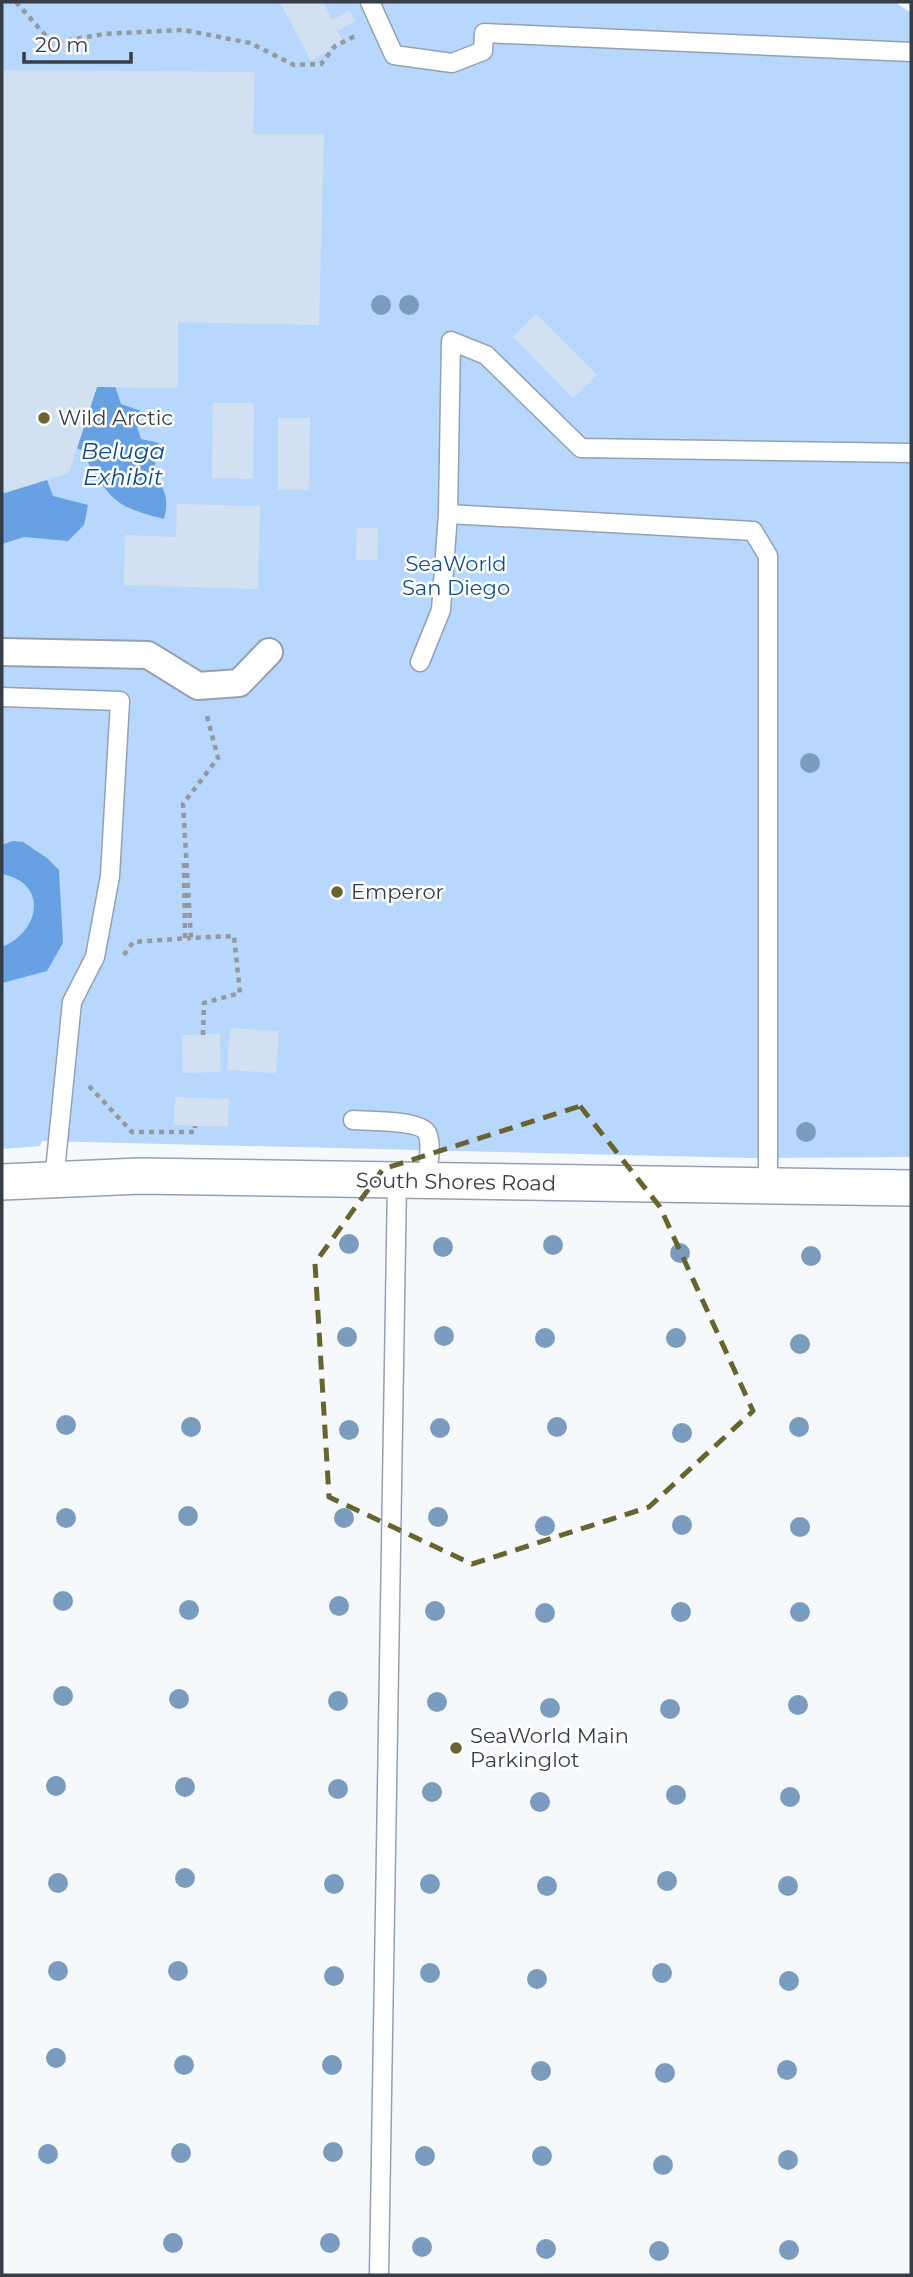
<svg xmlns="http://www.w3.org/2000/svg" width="913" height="2277" font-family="Montserrat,sans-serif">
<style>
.green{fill:#b8d7fd}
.water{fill:#67a0e3}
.building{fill:#d2e1f2}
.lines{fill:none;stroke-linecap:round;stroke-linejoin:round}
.service-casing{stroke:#94a1b2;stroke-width:21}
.pedestrian-casing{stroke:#94a1b2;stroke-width:30}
.minor-casing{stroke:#94a1b2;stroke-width:38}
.path{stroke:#95999e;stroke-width:4.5;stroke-dasharray:5 5;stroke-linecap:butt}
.service{stroke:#fff;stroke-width:18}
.pedestrian{stroke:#fff;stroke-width:26}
.minor{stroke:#fff;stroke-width:35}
.tree{fill:#7a9cbe}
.marked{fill:none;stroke:#696330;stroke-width:5;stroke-dasharray:14 9;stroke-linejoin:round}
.poi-dot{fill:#696330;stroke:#fff;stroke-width:2.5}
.labels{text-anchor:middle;stroke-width:5;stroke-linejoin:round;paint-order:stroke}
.poi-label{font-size:21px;fill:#373d44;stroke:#fff;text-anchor:start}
.park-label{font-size:21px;fill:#144f8c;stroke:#fff}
.street-label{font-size:21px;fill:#373d44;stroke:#fff}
.water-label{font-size:23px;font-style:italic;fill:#0f4b87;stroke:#fff}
</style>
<rect width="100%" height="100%" fill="#f6f9fc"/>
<!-- green -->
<path class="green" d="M 2,2 L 895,2 L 911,13 L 911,1157 L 750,1158 L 42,1141 L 40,1146 L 2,1149 Z"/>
<!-- water -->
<path class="water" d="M 115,386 L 121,404 L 144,412 L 136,423 L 141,439 L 159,443 L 153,475 C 166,489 169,500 164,519 C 118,507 113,503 88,463 L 91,453 L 76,448 L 97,387 Z
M 47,480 L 53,496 L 88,505 L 84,525 L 68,541 L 24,537 L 2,544 L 2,494 Z
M 12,841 L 23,842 L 47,858 L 59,870 L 63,943 L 47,971 L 2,983 L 2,947 C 40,932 49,883 2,874 L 2,845 Z"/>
<!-- building -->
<path class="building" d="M 280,2 L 323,2 L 332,20 L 350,11 L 355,21 L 337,31 L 343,42 L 311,61 Z
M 2,70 L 255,72 L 253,134 L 324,134 L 319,325 L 178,322 L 178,388 L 97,387 L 69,473 L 2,493 Z
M 536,314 L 597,375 L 573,398 L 513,337 Z
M 213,403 L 254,403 L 253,479 L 212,478 Z
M 278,418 L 310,418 L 309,490 L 278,490 Z
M 177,504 L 260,506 L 258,589 L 124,585 L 125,535 L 176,537 Z
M 357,528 L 378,528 L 377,560 L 356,560 Z
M 230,1028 L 279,1031 L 276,1073 L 227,1070 Z
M 220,1034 L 221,1072 L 183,1073 L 182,1035 Z
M 175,1097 L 229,1099 L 228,1127 L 174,1125 Z"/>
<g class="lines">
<!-- service casing -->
<g class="service-casing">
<path id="service" d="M 370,2 L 394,55 L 452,63 L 483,51 L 484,33 L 911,52
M 448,514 L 753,531 L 768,556 L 768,1187
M 420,662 L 441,610 L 448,514 L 451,341 L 486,355 L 581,448 L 911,453
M 2,697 L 120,701 L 110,876 L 95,957 L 72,1002 L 54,1181
M 353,1120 C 368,1121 420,1120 427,1133 C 433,1146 427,1169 426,1182
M 379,2275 L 397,1182"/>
</g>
<!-- pedestrian casing -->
<g class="pedestrian-casing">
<path id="pedestrian" d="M 2,652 L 148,655 L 198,686 L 239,683 L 269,652"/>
</g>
<!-- minor casing -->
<g class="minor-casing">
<path id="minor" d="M 2,1182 L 140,1176 L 911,1188"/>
</g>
<!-- path -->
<path class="path" d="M 16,2 L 52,43 L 104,34 L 184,30 L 250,43 L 294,65 L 321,64 L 335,46 L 357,35
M 184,863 L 185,939
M 124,955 L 133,942 L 191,938
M 203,1035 L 204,1003 L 240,993 L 234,936 L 191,938 L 183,804 L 218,758 L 207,716
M 89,1086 L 132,1132 L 195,1132 L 195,1126"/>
<!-- service -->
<use href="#service" class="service"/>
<!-- pedestrian -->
<use href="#pedestrian" class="pedestrian"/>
<!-- minor -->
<use href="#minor" class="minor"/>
</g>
<!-- trees -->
<g class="tree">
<circle cx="381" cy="305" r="10"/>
<circle cx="409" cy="305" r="10"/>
<circle cx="810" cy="763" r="10"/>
<circle cx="806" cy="1132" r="10"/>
<circle cx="349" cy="1244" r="10"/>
<circle cx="553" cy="1245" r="10"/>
<circle cx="443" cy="1247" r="10"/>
<circle cx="680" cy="1253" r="10"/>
<circle cx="811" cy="1256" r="10"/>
<circle cx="444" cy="1336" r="10"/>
<circle cx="347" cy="1337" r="10"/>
<circle cx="545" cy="1338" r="10"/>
<circle cx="676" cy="1338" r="10"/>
<circle cx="800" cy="1344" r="10"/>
<circle cx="66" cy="1425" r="10"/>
<circle cx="191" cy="1427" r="10"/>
<circle cx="557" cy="1427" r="10"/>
<circle cx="799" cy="1427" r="10"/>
<circle cx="440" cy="1428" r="10"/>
<circle cx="349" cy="1430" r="10"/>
<circle cx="682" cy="1433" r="10"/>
<circle cx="188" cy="1516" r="10"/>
<circle cx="438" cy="1517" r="10"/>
<circle cx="66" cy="1518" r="10"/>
<circle cx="344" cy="1518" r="10"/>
<circle cx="682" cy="1525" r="10"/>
<circle cx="545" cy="1526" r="10"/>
<circle cx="800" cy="1527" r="10"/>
<circle cx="63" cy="1601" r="10"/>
<circle cx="339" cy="1606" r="10"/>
<circle cx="189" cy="1610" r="10"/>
<circle cx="435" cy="1611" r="10"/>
<circle cx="681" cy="1612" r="10"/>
<circle cx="800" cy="1612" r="10"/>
<circle cx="545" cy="1613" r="10"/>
<circle cx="63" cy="1696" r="10"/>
<circle cx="179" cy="1699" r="10"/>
<circle cx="338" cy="1701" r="10"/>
<circle cx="437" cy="1702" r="10"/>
<circle cx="798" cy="1705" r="10"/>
<circle cx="550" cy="1708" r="10"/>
<circle cx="670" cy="1709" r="10"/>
<circle cx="56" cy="1786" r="10"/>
<circle cx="185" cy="1787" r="10"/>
<circle cx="338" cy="1789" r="10"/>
<circle cx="432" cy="1792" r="10"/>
<circle cx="676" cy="1795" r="10"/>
<circle cx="790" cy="1797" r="10"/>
<circle cx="540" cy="1802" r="10"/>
<circle cx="185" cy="1878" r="10"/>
<circle cx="667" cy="1881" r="10"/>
<circle cx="58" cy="1883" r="10"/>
<circle cx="334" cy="1884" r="10"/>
<circle cx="430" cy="1884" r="10"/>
<circle cx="547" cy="1886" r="10"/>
<circle cx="788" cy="1886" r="10"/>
<circle cx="58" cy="1971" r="10"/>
<circle cx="178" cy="1971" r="10"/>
<circle cx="430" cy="1973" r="10"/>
<circle cx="662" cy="1973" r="10"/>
<circle cx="334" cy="1976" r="10"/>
<circle cx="537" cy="1979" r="10"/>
<circle cx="789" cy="1981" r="10"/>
<circle cx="56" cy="2058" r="10"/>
<circle cx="184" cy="2065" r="10"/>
<circle cx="332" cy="2065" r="10"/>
<circle cx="787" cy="2070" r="10"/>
<circle cx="541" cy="2071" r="10"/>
<circle cx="665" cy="2073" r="10"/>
<circle cx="333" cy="2152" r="10"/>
<circle cx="181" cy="2153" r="10"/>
<circle cx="48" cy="2154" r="10"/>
<circle cx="425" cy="2156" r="10"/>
<circle cx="542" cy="2156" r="10"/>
<circle cx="788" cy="2160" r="10"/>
<circle cx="663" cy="2165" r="10"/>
<circle cx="173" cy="2243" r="10"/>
<circle cx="330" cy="2243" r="10"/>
<circle cx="422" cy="2247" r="10"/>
<circle cx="546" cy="2249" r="10"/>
<circle cx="789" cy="2250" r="10"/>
<circle cx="659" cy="2251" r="10"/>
</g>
<!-- marked area -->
<path class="marked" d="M 580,1106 L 660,1207 L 753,1411 L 649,1507 L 472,1564 L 329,1497 L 315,1263 L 383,1169 Z"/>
<!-- markers -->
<g class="poi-dot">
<circle cx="44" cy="418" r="7"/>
<circle cx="337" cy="892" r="7"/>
<circle cx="456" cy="1748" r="7"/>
</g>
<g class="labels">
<!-- poi labels -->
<g class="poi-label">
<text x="58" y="425">Wild Arctic</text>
<text x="351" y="899">Emperor</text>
<text x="470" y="1743">SeaWorld Main<tspan x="470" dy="24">Parkinglot</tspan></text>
</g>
<!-- park labels -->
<g class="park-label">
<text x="456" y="571">SeaWorld<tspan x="456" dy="24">San Diego</tspan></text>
</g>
<!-- street labels -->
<g class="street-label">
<text transform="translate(456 1182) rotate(1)" y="7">South Shores Road</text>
</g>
<!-- water labels -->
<g class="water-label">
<text x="123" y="459">Beluga<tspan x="123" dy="26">Exhibit</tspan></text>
</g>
</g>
<!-- border -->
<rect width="913" height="2277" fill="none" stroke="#373d44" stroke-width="7"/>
<!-- scale -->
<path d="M24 52v10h107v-10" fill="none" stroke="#373d44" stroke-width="3.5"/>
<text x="35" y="52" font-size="21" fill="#373d44" stroke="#ffffff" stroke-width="5" paint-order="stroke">20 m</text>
</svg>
